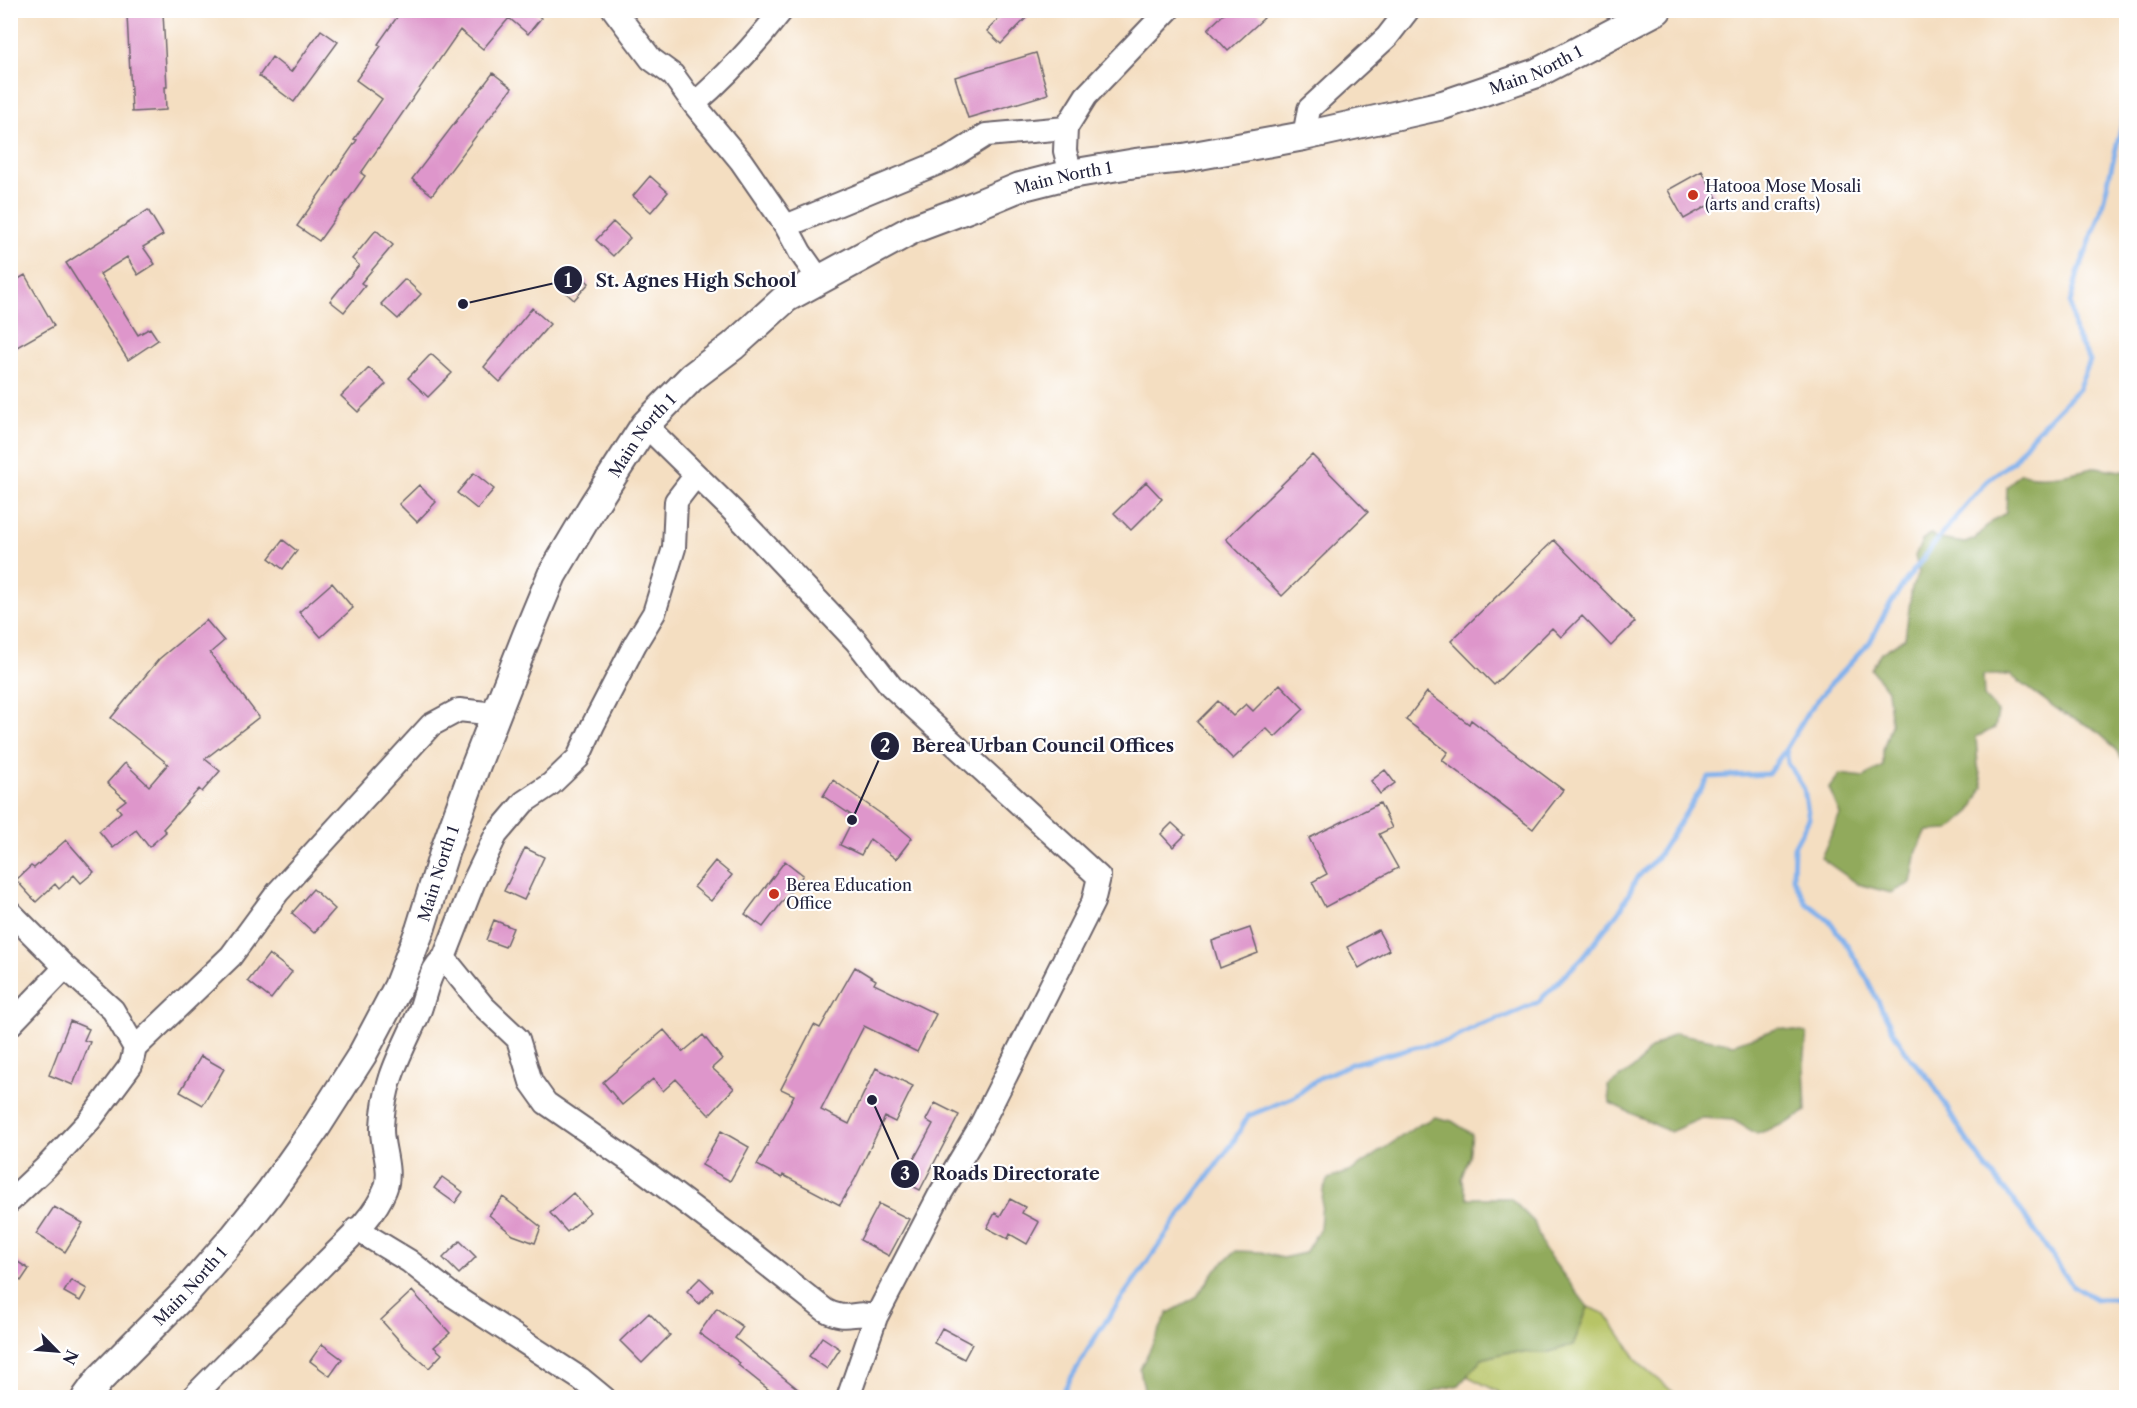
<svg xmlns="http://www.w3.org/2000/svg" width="2137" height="1408" font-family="'Libre Caslon Text',serif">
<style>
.green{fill:#b7c466;stroke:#6c7350;stroke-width:1.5}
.forest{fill:#91aa5b;stroke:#5a664b;stroke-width:1.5}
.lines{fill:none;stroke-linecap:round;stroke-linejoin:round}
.stream{stroke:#81b1ec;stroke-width:5}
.building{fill:#de96cb}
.minor-casing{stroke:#6c646a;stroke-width:26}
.major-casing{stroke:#6c646a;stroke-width:32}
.minor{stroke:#fff;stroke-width:22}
.major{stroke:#fff;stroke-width:28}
.poi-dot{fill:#c8321e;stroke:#fff;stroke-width:2}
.labels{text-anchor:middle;stroke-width:4.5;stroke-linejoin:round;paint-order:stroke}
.street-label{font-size:16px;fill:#22223b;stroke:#fff}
.poi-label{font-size:16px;fill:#22223b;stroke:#fff;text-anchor:start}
.leader{fill:none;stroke:#22223b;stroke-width:2}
.callout-dot{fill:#22223b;stroke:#fff;stroke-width:2}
.mark-label{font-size:18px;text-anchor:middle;font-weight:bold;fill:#fff}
.callout-label{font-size:18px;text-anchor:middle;font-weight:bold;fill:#22223b;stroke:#fff;stroke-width:4.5;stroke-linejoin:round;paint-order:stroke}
</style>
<rect width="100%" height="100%" fill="#fff"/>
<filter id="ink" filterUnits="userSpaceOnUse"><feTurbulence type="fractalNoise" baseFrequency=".0167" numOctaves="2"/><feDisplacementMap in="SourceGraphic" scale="12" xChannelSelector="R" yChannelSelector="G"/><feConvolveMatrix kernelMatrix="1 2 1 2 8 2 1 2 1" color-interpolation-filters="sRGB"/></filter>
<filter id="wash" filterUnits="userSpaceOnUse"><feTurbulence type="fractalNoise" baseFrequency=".008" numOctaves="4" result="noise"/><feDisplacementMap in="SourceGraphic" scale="24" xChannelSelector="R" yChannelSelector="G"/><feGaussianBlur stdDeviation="1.35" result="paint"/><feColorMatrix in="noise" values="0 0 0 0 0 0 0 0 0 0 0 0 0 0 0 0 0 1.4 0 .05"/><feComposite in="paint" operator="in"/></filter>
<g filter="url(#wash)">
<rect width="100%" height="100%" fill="#f4dec1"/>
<!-- green -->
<path class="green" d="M 1588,1307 L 1606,1314 L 1640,1364 L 1679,1397 L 1499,1397 L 1499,1392 L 1467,1376 L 1481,1359 L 1509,1352 L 1546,1353 L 1573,1345 Z"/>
<!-- forest -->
<path class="forest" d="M 2096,467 L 2126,472 L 2126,764 L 2112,745 L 2093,728 L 2064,714 L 2010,675 L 1983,675 L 1984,697 L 1998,712 L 1995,728 L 1976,737 L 1978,766 L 1983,787 L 1971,811 L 1949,830 L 1927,831 L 1917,851 L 1911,883 L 1891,893 L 1858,884 L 1821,858 L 1840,814 L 1829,788 L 1840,774 L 1864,777 L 1883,766 L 1883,750 L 1891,724 L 1887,690 L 1871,669 L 1881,653 L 1905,638 L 1912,587 L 1919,573 L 1915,556 L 1923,539 L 1931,534 L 1939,539 L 1965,543 L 1975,539 L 1993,520 L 2006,513 L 2007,487 L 2020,473 C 2041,481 2074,473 2096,467 Z
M 1779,1028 L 1807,1033 L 1804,1066 L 1806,1111 L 1789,1122 L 1757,1134 L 1733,1120 L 1702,1118 L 1670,1132 L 1610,1103 L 1608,1086 L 1638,1065 L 1647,1051 L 1675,1033 L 1734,1044 Z
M 1435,1117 L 1452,1121 L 1472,1134 L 1469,1157 L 1461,1179 L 1468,1198 L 1510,1198 L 1534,1222 L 1544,1249 L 1588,1307 L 1573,1345 L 1546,1353 L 1509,1352 L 1482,1359 L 1459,1385 L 1437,1390 L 1425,1396 L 1412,1397 L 1163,1398 L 1145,1394 L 1140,1369 L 1168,1313 L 1196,1298 L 1216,1269 L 1236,1251 L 1261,1252 L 1282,1258 L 1305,1253 L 1320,1228 L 1323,1190 L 1328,1179 L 1351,1171 L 1417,1126 Z"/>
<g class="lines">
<!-- stream -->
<path class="stream" d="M 1786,749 L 1788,763 L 1804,789 L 1809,819 L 1794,847 L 1793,878 L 1806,903 L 1829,920 L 1848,947 L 1865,975 L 1894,1033 L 1911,1059 L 1931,1081 L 1964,1136 L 1982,1162 L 2020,1209 L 2072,1285 L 2096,1299 L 2126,1299
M 1059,1398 L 1101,1328 L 1189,1202 L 1232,1144 L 1248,1116 L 1294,1097 L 1319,1078 L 1351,1064 L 1415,1047 L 1449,1041 L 1477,1026 L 1507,1016 L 1538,1002 L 1583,957 L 1622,907 L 1636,879 L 1658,856 L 1709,777 L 1768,774 L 1786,749 L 1808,712 L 1828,687 L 1870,642 L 1886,611 L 1904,583 L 1945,530 L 1987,481 L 2013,461 L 2032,436 L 2078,389 L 2090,361 L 2075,333 L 2070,303 L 2078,273 L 2100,215 L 2126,107"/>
</g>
<g id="blocks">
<!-- building -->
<path class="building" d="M 402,10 L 532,10 L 541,18 L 528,34 L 509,18 L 483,49 L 460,30 L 361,173 L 365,176 L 319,241 L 297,226 L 357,140 L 354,139 L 382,99 L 356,80 L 381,46 L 378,44 Z
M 1007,10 L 1034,10 L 1001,44 L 987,31 Z
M 1228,10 L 1256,10 L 1264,18 L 1228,51 L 1208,29 Z
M 163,13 L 167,87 L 165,87 L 166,110 L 132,112 L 127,15 Z
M 321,30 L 338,42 L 294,102 L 259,76 L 272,57 L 291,72 Z
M 1036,53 L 1048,94 L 968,118 L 955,77 Z
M 493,73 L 512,88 L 432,195 L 412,179 Z
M 1702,171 L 1718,200 L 1684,219 L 1668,190 Z
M 650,176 L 668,192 L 651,212 L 633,196 Z
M 148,210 L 163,235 L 143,247 L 155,264 L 138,275 L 127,257 L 100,274 L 138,335 L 150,328 L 158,340 L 128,360 L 66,263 Z
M 613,222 L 630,238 L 613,256 L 596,240 Z
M 376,230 L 393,245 L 361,283 L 365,286 L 344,312 L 330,301 L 359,265 L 352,259 Z
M 572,268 L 589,283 L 574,300 L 557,285 Z
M 25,275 L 54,326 L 10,351 L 10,284 Z
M 405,279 L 421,294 L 398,319 L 381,304 Z
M 532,308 L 550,324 L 500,382 L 484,367 Z
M 431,354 L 452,373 L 428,397 L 408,378 Z
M 369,368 L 386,384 L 358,412 L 341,396 Z
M 1312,455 L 1368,512 L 1282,596 L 1226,539 Z
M 474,473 L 494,489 L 477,509 L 457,493 Z
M 1146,482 L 1162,499 L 1131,530 L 1114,513 Z
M 419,485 L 436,502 L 417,522 L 399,504 Z
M 283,540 L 297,551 L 283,569 L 269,558 Z
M 1554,540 L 1635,622 L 1611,646 L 1582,616 L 1561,637 L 1552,628 L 1494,685 L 1451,641 Z
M 332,583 L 353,608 L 321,637 L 299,612 Z
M 206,620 L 224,641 L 210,653 L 259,717 L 205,759 L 220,771 L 202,792 L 199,789 L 163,829 L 166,832 L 149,847 L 136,830 L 113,848 L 99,831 L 121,812 L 117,807 L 126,800 L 107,783 L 125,763 L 149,786 L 168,764 L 111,718 L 159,659 Z
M 1280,684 L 1304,709 L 1275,737 L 1266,728 L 1233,759 L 1197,722 L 1218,701 L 1233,716 L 1246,704 L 1253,711 Z
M 1427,692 L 1469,724 L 1471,720 L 1563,790 L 1533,829 L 1442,760 L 1448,752 L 1406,720 Z
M 1385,770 L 1395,783 L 1380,794 L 1371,781 Z
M 833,780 L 894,823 L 912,838 L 896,859 L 870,839 L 861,855 L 840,845 L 854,817 L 823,796 Z
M 1380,803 L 1392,828 L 1379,834 L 1398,868 L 1325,907 L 1312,882 L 1327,874 L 1309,838 Z
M 1172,823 L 1185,835 L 1173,847 L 1161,834 Z
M 66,840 L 94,872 L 81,883 L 74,875 L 59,889 L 55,884 L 36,902 L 16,880 L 31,866 L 34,868 Z
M 525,848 L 544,857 L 524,900 L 504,891 Z
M 715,861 L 732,875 L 711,901 L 694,887 Z
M 785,861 L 803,875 L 763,927 L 745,914 Z
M 313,889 L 335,909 L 314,933 L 292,913 Z
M 494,920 L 513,928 L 505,947 L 486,940 Z
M 1250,928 L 1258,953 L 1220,968 L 1212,941 Z
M 1378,930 L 1389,950 L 1359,968 L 1347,947 Z
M 269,954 L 292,972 L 271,999 L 248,981 Z
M 855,967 L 876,980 L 874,984 L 936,1014 L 917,1052 L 864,1026 L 821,1110 L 849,1124 L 876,1068 L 913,1086 L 895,1122 L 885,1117 L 855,1179 L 840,1205 L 783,1175 L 782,1178 L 757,1165 L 794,1095 L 781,1089 L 814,1025 L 820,1028 Z
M 70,1021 L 89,1029 L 84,1040 L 90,1042 L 73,1085 L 49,1075 Z
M 664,1030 L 683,1052 L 703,1035 L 722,1059 L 712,1068 L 734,1088 L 709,1115 L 676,1079 L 663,1091 L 653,1079 L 622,1105 L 603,1082 Z
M 201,1056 L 224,1069 L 203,1105 L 180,1092 Z
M 935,1103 L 959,1115 L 920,1190 L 902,1181 L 933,1124 L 926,1120 Z
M 721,1131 L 749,1147 L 730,1181 L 702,1165 Z
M 442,1177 L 463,1192 L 455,1203 L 434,1188 Z
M 573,1193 L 590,1212 L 567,1232 L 550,1213 Z
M 503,1197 L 541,1227 L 535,1243 L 513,1235 L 489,1215 Z
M 1010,1199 L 1025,1207 L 1022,1213 L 1039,1222 L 1027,1244 L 1010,1234 L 1008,1239 L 987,1228 L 995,1213 L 1000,1216 Z
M 879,1204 L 909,1219 L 889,1256 L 860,1240 Z
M 54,1207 L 83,1223 L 65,1252 L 36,1234 Z
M 460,1241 L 476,1257 L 459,1274 L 443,1258 Z
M 10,1257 L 29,1269 L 21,1281 L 10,1274 Z
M 700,1278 L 713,1290 L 699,1304 L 687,1291 Z
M 71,1280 L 87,1289 L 80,1301 L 64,1292 Z
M 412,1291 L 450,1333 L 434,1347 L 442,1354 L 429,1368 L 405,1347 L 381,1320 Z
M 717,1308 L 743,1327 L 735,1338 L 809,1398 L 779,1398 L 738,1365 L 740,1363 L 699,1333 Z
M 649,1313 L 670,1335 L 642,1363 L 620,1341 Z
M 942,1328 L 972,1344 L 964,1359 L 934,1343 Z
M 822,1337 L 840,1349 L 827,1369 L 809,1356 Z
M 322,1344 L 342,1359 L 330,1376 L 310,1361 Z"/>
</g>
</g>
<g filter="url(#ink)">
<use href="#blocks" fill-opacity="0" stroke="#6c646a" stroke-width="1.5"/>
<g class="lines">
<!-- minor casing -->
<g class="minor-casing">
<path id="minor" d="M 614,10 L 651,59 L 673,75 L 694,104 L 741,161 L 786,226 L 800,252 L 819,279
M 694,104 C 728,75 754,46 782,10
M 1304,136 L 1309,109 L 1387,37 L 1408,10
M 1071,174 L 1065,151 L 1066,128 L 1086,96 L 1168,10
M 786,226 L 948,159 L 986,135 L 1066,128
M 10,912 L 64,966 L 113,1010 L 135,1048
M 444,958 L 483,1006 L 518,1039 L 531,1082 L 546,1103 L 640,1168 L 745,1247 L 825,1310 C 848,1323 855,1309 876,1317 L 939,1196 L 980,1127 L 1093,902 L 1099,877 L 891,686 L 856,641 L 731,509 L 645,425
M 10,1025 L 58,975 L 64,966
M 10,1201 L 45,1168 L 90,1120 L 131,1065 L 135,1048 L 231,956 L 278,892 L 431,725 L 459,710 L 495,714
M 356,1229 L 409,1261 L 452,1295 L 581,1379 L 604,1398
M 192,1398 C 235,1354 278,1311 321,1267 C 343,1244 373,1220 385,1190 C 393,1170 381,1147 382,1127 C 384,1081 400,1055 418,1015 C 426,996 428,970 444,958 L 474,881 L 496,835 L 524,802 L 551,784 L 578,758 L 593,725 L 635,644 L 654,613 L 674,548 L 676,501 L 696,475
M 848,1398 L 876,1317"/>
</g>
<!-- major casing -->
<g class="major-casing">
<g id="major">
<path id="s1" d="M 86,1398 L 100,1379 L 185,1293 L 235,1236 L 270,1192 L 316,1127 L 362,1055 L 398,987 L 420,930 L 445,850 L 474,770 L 527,635 L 552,575 L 593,506 L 645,425 L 692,377 L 733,346 L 786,298 L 913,229 L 974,206 L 1020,187 L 1071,174 L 1136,163 L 1183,158 L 1304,136 L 1443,105 L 1537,73 L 1657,10"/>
</g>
</g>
<!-- minor -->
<use href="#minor" class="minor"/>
<!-- major -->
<use href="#major" class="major"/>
</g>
</g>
<!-- markers -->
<g class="poi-dot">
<circle cx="1693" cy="195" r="6"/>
<circle cx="774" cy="894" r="6"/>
</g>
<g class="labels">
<!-- street labels -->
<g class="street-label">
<text dy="6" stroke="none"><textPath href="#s1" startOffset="2115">Main North 1</textPath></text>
<text dy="6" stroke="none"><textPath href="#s1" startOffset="1629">Main North 1</textPath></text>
<text dy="6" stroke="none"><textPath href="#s1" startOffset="1125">Main North 1</textPath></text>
<text dy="6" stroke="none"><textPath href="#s1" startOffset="639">Main North 1</textPath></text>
<text dy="6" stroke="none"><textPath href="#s1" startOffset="153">Main North 1</textPath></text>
</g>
<!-- poi labels -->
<g class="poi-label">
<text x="1705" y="192">Hatooa Mose Mosali<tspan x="1705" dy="18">(arts and crafts)</tspan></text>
<text x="786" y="891">Berea Education<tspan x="786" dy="18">Office</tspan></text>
</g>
</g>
<!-- callouts -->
<path class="leader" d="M463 304L568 280M852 820L885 746M872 1100L905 1174"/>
<g class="callout-dot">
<circle cx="463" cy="304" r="6"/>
<circle cx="852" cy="820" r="6"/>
<circle cx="872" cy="1100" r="6"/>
<circle cx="568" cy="280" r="15"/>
<circle cx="885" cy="746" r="15"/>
<circle cx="905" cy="1174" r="15"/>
</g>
<g class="mark-label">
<text x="568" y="287">1</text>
<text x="885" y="752">2</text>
<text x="905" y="1180">3</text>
</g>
<g class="callout-label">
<text x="696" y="287">St. Agnes High School</text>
<text x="1043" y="752">Berea Urban Council Offices</text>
<text x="1016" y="1180">Roads Directorate</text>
</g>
<!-- margin -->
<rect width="2137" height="1408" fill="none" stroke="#fff" stroke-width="36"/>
<!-- north arrow -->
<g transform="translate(57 1351) rotate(115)" stroke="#ffffff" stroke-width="4.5" paint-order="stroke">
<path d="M0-4.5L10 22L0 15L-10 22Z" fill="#22223b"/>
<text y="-9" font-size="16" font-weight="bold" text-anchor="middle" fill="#22223b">N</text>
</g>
</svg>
